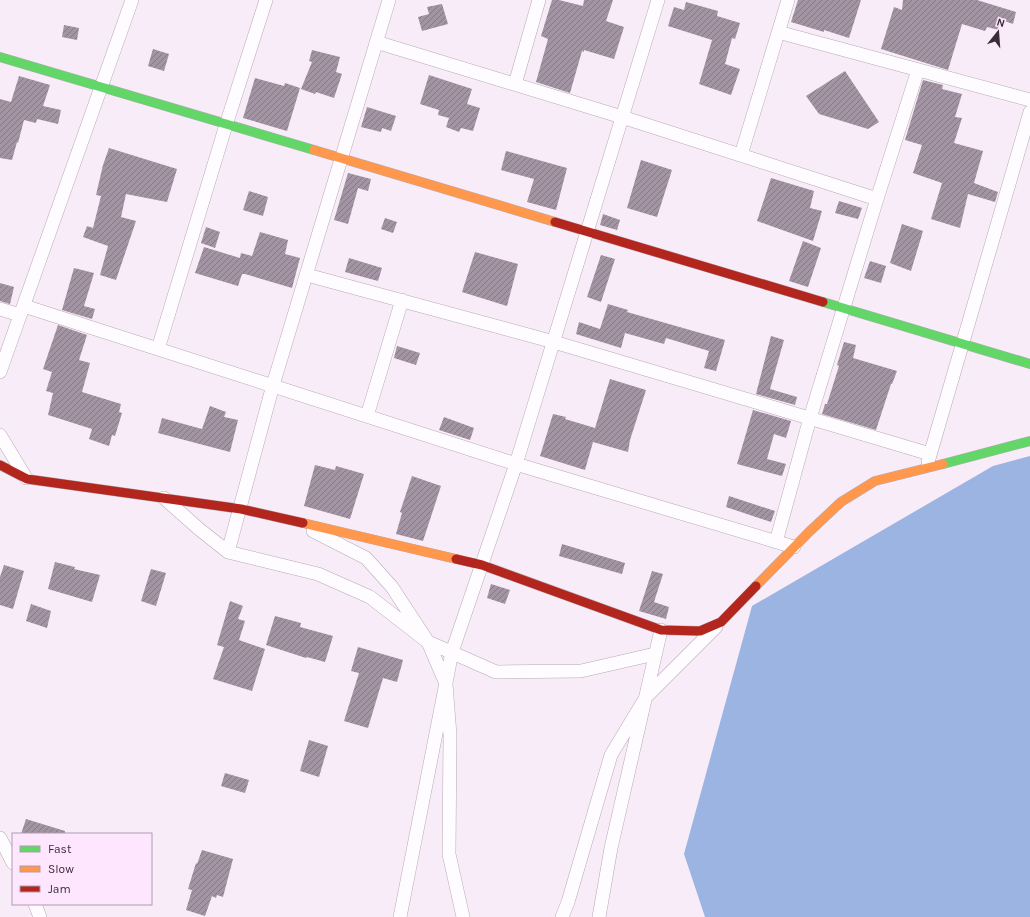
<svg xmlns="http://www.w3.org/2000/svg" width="1030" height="917" font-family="Karla,sans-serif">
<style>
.water{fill:#9bb4e2}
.building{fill:url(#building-hatch)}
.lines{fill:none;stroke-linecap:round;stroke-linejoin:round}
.street-casing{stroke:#b4abb4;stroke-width:14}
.fast-casing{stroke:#b4abb4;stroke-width:10}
.slow-casing{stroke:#b4abb4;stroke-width:10}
.jam-casing{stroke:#b4abb4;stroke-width:10}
.street{stroke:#fefcfe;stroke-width:13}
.fast{stroke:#63d668;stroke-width:9}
.slow{stroke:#ff974d;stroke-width:9}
.jam{stroke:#b3261e;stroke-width:9}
</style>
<defs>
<pattern id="building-hatch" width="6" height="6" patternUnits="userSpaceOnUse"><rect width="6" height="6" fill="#a394a3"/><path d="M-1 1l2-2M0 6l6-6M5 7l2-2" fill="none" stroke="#867986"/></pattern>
</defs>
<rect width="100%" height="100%" fill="#f8ecf8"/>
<!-- water -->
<path class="water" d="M 1030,456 L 1030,917 L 705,917 L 684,854 L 752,606 L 993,466 Z"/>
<!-- building -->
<path class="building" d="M 552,0 L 559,0 L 583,6 L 584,0 L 613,0 L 606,21 L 624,27 L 614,59 L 584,50 L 584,52 L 582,51 L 570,93 L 536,82 L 548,39 L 541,36 Z
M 798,0 L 861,0 L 849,38 L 824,30 L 824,32 L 791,22 Z
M 903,0 L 977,0 L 1016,12 L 1013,24 L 1002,20 L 999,30 L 987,27 L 985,31 L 962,24 L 948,70 L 881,49 L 894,7 L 902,10 Z
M 686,2 L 718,11 L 717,16 L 740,23 L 735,39 L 732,38 L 725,64 L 740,69 L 731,95 L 699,84 L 712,40 L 668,26 L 674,7 L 684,10 Z
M 442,4 L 448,24 L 422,31 L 418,17 L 429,14 L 427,7 Z
M 64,25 L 79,28 L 77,40 L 62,37 Z
M 153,49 L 169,54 L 164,71 L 148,66 Z
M 312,50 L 340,57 L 336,72 L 342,74 L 334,98 L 316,92 L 315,94 L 301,89 L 312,62 L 309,61 Z
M 845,71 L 879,122 L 868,129 L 819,114 L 806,96 Z
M 429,75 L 472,89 L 467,104 L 480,108 L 473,131 L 461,128 L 459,132 L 446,127 L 449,118 L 438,115 L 439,110 L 420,104 Z
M 19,76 L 50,85 L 43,106 L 61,110 L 58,124 L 37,119 L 36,123 L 24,120 L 18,143 L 17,142 L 12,160 L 0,158 L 0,99 L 11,102 Z
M 255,78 L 284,86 L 285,83 L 300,88 L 287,131 L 243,118 Z
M 923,80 L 943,85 L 942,89 L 962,94 L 955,117 L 962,118 L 954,143 L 983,151 L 974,183 L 998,192 L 995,202 L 968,194 L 960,228 L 931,219 L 942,183 L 913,173 L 922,145 L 905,140 Z
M 367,107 L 396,116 L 391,131 L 382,128 L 381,132 L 361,127 Z
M 109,148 L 177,169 L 167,202 L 126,194 L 121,217 L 136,221 L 116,280 L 100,275 L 108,246 L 83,237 L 87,226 L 93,228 L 101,196 L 96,195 L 103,165 Z
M 506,151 L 567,168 L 556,210 L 527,202 L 534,179 L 501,170 Z
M 641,160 L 672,170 L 657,217 L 627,208 Z
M 348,173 L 371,179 L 368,191 L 358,188 L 348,224 L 334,220 Z
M 771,178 L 814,191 L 810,208 L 822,211 L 813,241 L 757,221 Z
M 249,191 L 268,197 L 263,216 L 243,210 Z
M 839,201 L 862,208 L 858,219 L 835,213 Z
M 603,214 L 620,220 L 617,230 L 600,225 Z
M 385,218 L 397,222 L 393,233 L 381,229 Z
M 902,224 L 923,231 L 911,271 L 890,263 Z
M 206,227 L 220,232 L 215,248 L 201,243 Z
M 260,232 L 288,240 L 285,254 L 300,258 L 292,288 L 245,274 L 242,274 L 238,286 L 195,273 L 204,247 L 240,258 L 241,253 L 252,256 Z
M 803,241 L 821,248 L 808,287 L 789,281 Z
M 475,252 L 518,264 L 507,306 L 462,292 Z
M 601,255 L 615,259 L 601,302 L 587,297 Z
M 349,258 L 382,268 L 378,281 L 345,272 Z
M 870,261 L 886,266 L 881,283 L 864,278 Z
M 74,268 L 94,273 L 84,306 L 95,309 L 92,319 L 62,310 Z
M 0,283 L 14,287 L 10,304 L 0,301 Z
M 608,304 L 628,310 L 627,312 L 725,340 L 716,371 L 704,368 L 709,351 L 666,338 L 664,344 L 625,333 L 621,348 L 576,334 L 579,322 L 600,329 Z
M 58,325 L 87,335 L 79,360 L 90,363 L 82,392 L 121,404 L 119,412 L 122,413 L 115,436 L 112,435 L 109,446 L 89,439 L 92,429 L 48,415 L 53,393 L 46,391 L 52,372 L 43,369 Z
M 771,336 L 784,340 L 770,389 L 797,397 L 795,405 L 756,394 Z
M 844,342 L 856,345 L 853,358 L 897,371 L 892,384 L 891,384 L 876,430 L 822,414 L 825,404 L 827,404 L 839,366 L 837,365 Z
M 397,346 L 420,353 L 416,365 L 394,358 Z
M 610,379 L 646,390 L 630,440 L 628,452 L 593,442 L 585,470 L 540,456 L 553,414 L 566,417 L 565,419 L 595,428 Z
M 210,406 L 226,412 L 224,417 L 238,420 L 230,452 L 158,433 L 162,418 L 202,429 Z
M 753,410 L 791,421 L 786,438 L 774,434 L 767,459 L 786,464 L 782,476 L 737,464 Z
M 444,417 L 474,428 L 470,440 L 439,430 Z
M 315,465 L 335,470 L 336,466 L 364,474 L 350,519 L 304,506 Z
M 412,476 L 441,486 L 423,541 L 396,534 L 402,513 L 400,512 Z
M 729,496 L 775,511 L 771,522 L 726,507 Z
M 562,544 L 625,563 L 622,574 L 559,556 Z
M 55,562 L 75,567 L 74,569 L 100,575 L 92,602 L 48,589 Z
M 4,565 L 24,571 L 13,609 L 0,605 L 0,577 Z
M 151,569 L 166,573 L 156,606 L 141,601 Z
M 652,571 L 663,574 L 654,602 L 669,607 L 666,619 L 639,611 Z
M 491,584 L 510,590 L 505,604 L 487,598 Z
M 230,601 L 243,606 L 238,619 L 245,621 L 239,640 L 265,649 L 252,691 L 213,679 L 224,647 L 217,645 Z
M 31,604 L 51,611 L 47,628 L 26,621 Z
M 275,616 L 301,623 L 300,627 L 333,636 L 325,662 L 307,657 L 306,658 L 266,645 Z
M 358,647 L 403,660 L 397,682 L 383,678 L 368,728 L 344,721 L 359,673 L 351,671 Z
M 309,740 L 328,746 L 319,777 L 300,771 Z
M 225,773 L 249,780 L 245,793 L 221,786 Z
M 26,819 L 65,831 L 65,834 L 21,834 Z
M 202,850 L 233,859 L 223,897 L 217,895 L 216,898 L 212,896 L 205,916 L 186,910 L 192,890 L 188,889 L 196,863 L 197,864 Z"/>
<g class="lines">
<!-- street casing -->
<g class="street-casing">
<path id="street" d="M 778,32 L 1030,100
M 376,42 L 622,117 L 877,199
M 515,84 L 539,0
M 741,155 L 788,0
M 307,275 L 554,342 L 930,454
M 24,306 L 516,464 L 794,547
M 0,309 L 20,315
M 158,349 L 226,125 L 266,0
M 0,372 L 132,0
M 367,416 L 402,300
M 0,435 L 26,478
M 928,462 L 1030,112
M 164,498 L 199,529 L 228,552 L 318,574 L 370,597 L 428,642 L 496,672 L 581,671 L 655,654
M 313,531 L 366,558 L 392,587 L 428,642 L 446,684 L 450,735 L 449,854 L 463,917
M 776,542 L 810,418 L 877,199 L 918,70
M 228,552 L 273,385 L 389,0
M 0,838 L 13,863
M 35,904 L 40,917
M 400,917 L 452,652 L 516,464 L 658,0
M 562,917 L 568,902 L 611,755 L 646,697 L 716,627
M 599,917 L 611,848 L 661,630"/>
</g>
<!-- fast casing -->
<g class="fast-casing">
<path id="fast" d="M 0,57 L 314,150
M 823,302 L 1030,364
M 943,464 L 1030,441"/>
</g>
<!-- slow casing -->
<g class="slow-casing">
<path id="slow" d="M 314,150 L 555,222
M 303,523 L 456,559
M 756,586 L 809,532 L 841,502 L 875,481 L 943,464"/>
</g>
<!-- jam casing -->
<g class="jam-casing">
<path id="jam" d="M 555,222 L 823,302
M 0,465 L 27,479 L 241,509 L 303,523
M 456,559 L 482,565 L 661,630 L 700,631 L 721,622 L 756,586"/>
</g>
<!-- street -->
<use href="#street" class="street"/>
<!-- fast -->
<use href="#fast" class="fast"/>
<!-- slow -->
<use href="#slow" class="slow"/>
<!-- jam -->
<use href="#jam" class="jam"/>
</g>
<!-- legend -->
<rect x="12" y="833" width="140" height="72" fill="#fee6fe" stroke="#ae9cae"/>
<rect x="20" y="846" width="20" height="6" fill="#63d668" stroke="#ae9cae"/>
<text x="48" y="853" font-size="12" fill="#362d36">Fast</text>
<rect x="20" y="866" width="20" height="6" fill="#ff974d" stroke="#ae9cae"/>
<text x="48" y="873" font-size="12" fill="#362d36">Slow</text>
<rect x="20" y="886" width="20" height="6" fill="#b3261e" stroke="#ae9cae"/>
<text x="48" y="893" font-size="12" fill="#362d36">Jam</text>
<!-- north arrow -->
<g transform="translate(998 32) rotate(17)" stroke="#fee6fe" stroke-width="3" paint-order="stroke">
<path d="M0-3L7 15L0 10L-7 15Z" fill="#362d36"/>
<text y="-6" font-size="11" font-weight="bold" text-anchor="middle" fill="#362d36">N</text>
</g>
</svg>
